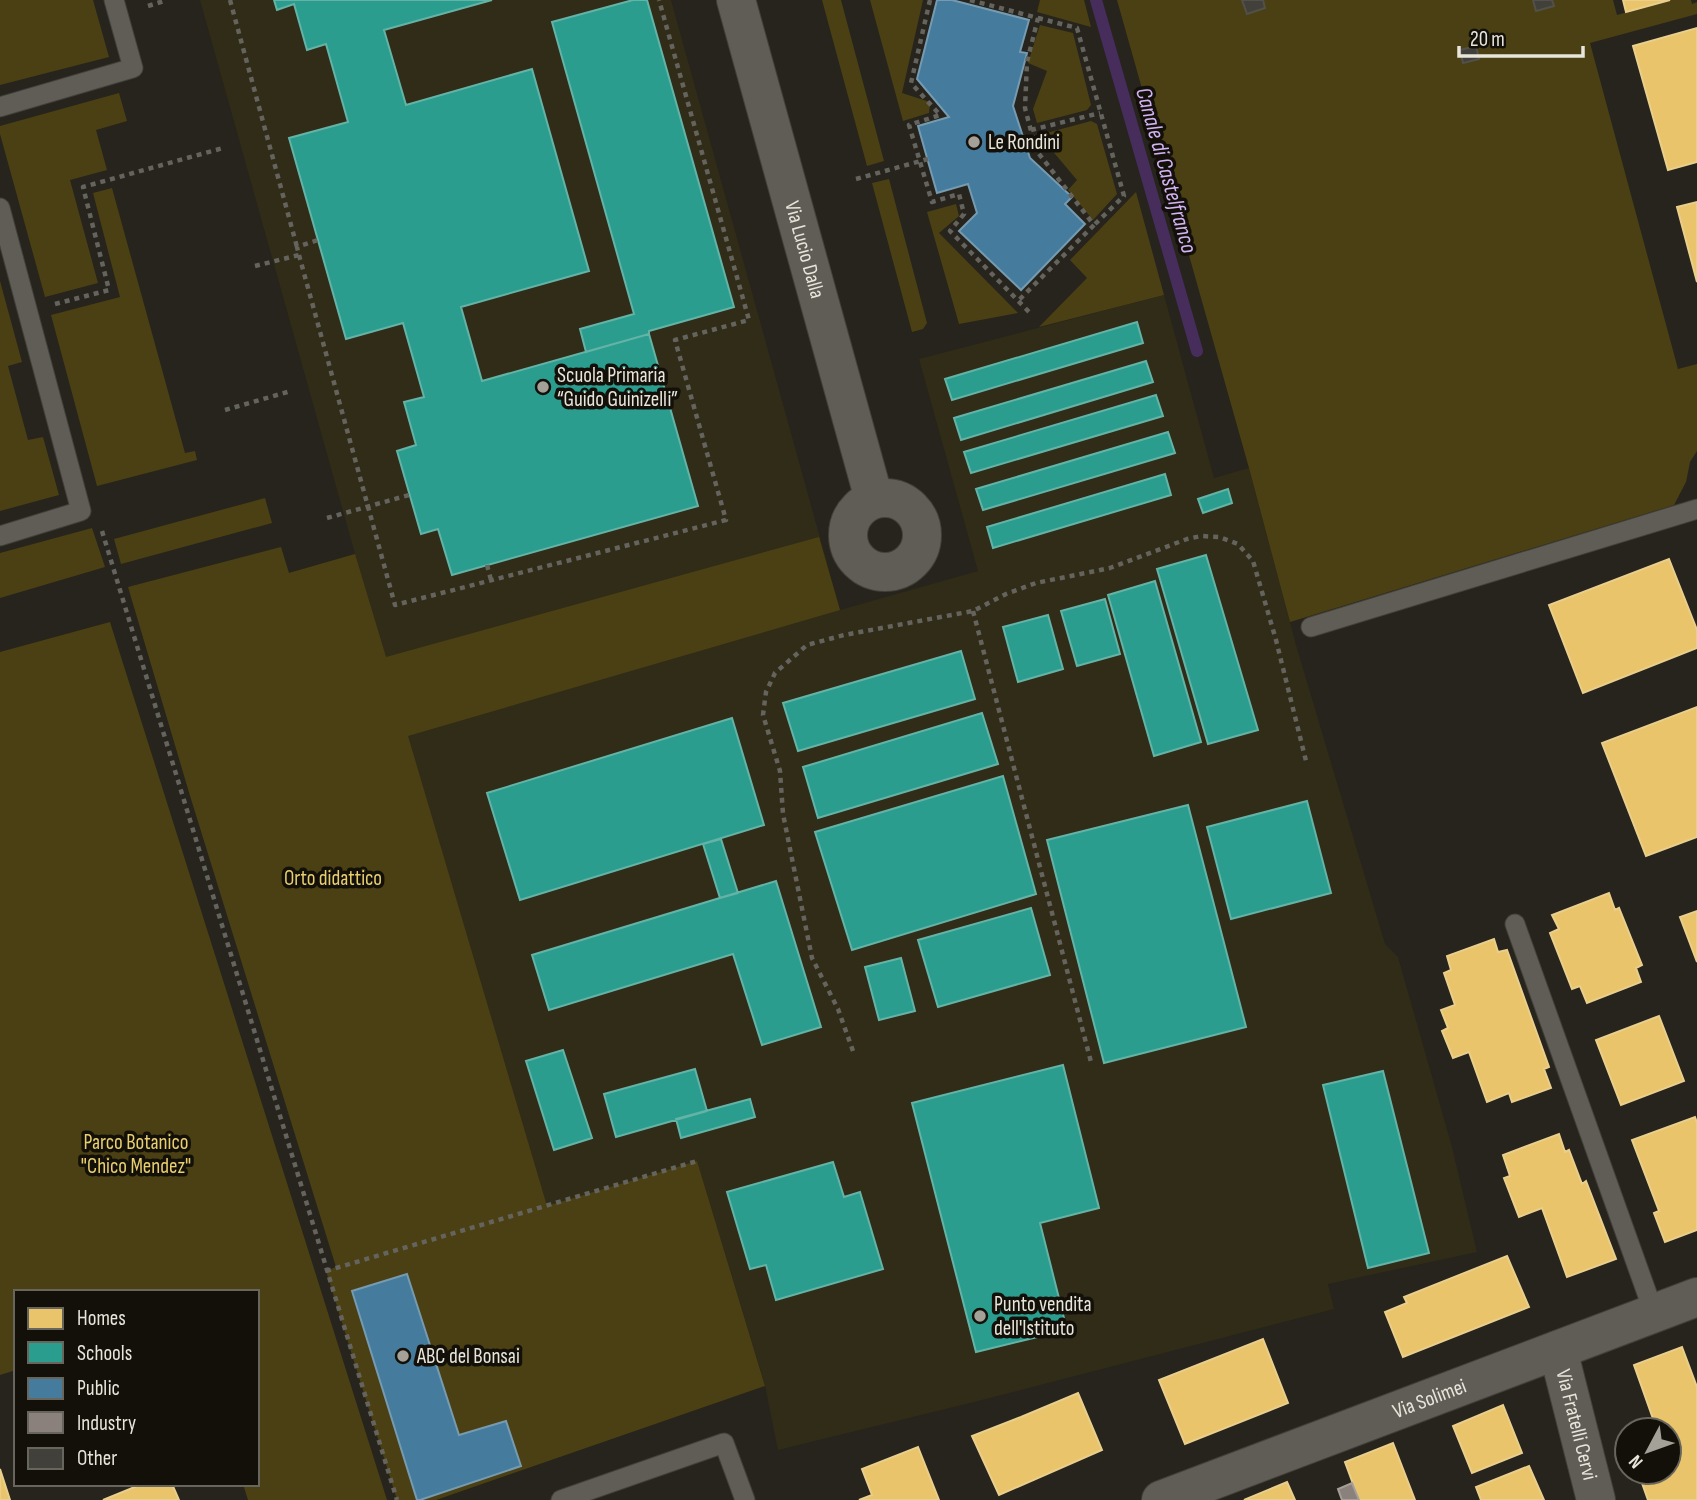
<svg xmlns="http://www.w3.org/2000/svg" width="1697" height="1500" font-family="'Sofia Sans Condensed',sans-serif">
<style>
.built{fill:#312c17}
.green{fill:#4b4013}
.homes{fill:#e9c46a;stroke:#e9ce8c;stroke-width:2}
.schools{fill:#2a9d8f;stroke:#63b3a6;stroke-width:2}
.public{fill:#457b9d;stroke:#769bb0;stroke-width:2}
.industry{fill:#8a817c;stroke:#a69f98;stroke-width:2}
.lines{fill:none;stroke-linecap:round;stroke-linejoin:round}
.stream{stroke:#462d5c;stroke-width:12}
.building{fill:#42403a;stroke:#525048;stroke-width:2}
.lane-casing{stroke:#42403a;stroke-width:21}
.street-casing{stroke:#42403a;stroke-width:40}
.path{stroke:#64635d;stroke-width:4.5;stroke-dasharray:5 5;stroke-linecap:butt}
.lane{stroke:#5f5d56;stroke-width:19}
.street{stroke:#5f5d56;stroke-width:38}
.poi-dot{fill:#a4a198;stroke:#121009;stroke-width:2.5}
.labels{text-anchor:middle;stroke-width:7;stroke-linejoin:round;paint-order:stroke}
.poi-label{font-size:21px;fill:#e8e5db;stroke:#121009;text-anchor:start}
.street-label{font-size:21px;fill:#e8e5db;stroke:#121009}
.park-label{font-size:21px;fill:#e9cf6e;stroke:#121009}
.water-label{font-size:23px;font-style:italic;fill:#d4b3f5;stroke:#121009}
</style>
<rect width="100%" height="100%" fill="#26241c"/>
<!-- built -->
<path class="built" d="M 200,0 L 671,0 L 840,610 L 978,571 L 919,359 L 1164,295 L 1214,478 L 1249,468 L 1296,645 L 1385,944 L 1398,957 L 1452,1147 L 1477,1252 L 1328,1284 L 1334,1309 L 982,1400 L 778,1450 L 765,1385 L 697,1162 L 547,1207 L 407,736 L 191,799 L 137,616 L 355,554 Z"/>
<!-- green -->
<path class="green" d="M 0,0 L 93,0 L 109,57 L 0,85 Z
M 822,0 L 841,0 L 884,161 L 867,166 Z
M 870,0 L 923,0 L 902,93 L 930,102 L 929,113 L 903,121 Z
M 1040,0 L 1084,0 L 1091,27 L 1037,12 Z
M 1117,0 L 1613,0 L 1617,15 L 1670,0 L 1691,0 L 1692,4 L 1697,2 L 1697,14 L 1590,43 L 1678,369 L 1697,364 L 1697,451 L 1690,462 L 1686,482 L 1674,505 L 1290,622 L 1249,468 Z
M 1040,25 L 1073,33 L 1091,105 L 1087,110 L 1037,123 L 1033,109 L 1047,71 L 1028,63 Z
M 119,93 L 127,121 L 96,130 L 107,170 L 70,180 L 98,283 L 45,297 L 0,134 L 0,126 Z
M 1091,121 L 1097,124 L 1117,194 L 1093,220 L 1068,190 L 1077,180 L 1039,135 Z
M 889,179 L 927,323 L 923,329 L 912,332 L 872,183 Z
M 112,188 L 185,453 L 195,451 L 197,460 L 97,486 L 51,315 L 120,297 L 93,193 Z
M 1136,192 L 1164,295 L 1039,327 L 1087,278 L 1070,260 Z
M 956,204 L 959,216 L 939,233 L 1018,313 L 959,324 L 927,212 Z
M 0,281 L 22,362 L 8,366 L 28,440 L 43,437 L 59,495 L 0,511 Z
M 265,498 L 272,523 L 121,564 L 114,539 Z
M 92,528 L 105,567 L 0,598 L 0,553 Z
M 819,537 L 840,610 L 408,736 L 547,1206 L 697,1161 L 765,1386 L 436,1500 L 397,1500 L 326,1271 L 336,1267 L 191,799 L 128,587 L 281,547 L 289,573 L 355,554 L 386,657 Z
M 110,622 L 387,1500 L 248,1500 L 243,1484 L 257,1484 L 257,1292 L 16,1292 L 16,1370 L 0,1375 L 0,652 Z"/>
<!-- homes -->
<path class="homes" d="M 1623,0 L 1670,0 L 1626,12 Z
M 1697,28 L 1697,162 L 1668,170 L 1633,46 Z
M 1697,202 L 1697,282 L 1677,207 Z
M 1669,559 L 1697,630 L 1697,648 L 1583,693 L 1549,605 Z
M 1697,707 L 1697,837 L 1646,856 L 1602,743 Z
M 1609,893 L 1615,910 L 1619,908 L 1642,965 L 1636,968 L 1641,982 L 1587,1003 L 1580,986 L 1572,989 L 1550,933 L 1559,929 L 1552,915 Z
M 1697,911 L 1697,962 L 1680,917 Z
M 1494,939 L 1498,952 L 1507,950 L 1549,1067 L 1544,1069 L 1551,1088 L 1512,1102 L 1509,1093 L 1487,1102 L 1469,1052 L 1453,1058 L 1442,1031 L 1448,1028 L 1441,1010 L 1455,1005 L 1444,973 L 1451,970 L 1447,956 Z
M 1659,1016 L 1684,1081 L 1621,1105 L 1596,1040 Z
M 1695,1117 L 1697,1123 L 1697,1230 L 1665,1242 L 1654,1213 L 1659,1211 L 1632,1140 Z
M 1559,1134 L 1565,1152 L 1569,1150 L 1582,1184 L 1586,1181 L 1616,1259 L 1567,1277 L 1542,1208 L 1519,1217 L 1504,1178 L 1510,1176 L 1503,1155 Z
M 1507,1256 L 1529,1307 L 1403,1357 L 1385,1312 L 1407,1303 L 1404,1297 Z
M 1263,1339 L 1288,1403 L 1185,1444 L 1159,1380 Z
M 1682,1347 L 1697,1387 L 1697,1500 L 1648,1500 L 1642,1483 L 1673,1471 L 1669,1461 L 1669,1430 L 1657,1430 L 1634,1365 Z
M 1078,1393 L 1102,1450 L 999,1495 L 972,1436 L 1021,1417 Z
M 1503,1405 L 1522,1453 L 1472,1473 L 1453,1426 Z
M 1393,1443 L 1415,1500 L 1359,1500 L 1345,1462 Z
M 918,1447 L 939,1500 L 859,1500 L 872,1495 L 862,1469 Z
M 1529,1466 L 1544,1500 L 1481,1500 L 1476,1487 Z
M 0,1469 L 10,1500 L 0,1500 Z
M 1287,1482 L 1295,1500 L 1244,1500 Z
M 172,1484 L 179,1500 L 103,1500 L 142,1484 Z"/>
<!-- schools -->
<path class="schools" d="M 274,0 L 492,0 L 384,30 L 406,105 L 532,69 L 589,271 L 461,307 L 482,381 L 649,334 L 698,506 L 452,575 L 438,529 L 421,534 L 397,451 L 416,445 L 404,402 L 424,397 L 403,323 L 346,339 L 289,138 L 348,122 L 326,44 L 307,50 L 294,4 L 277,10 Z
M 633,0 L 647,0 L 734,307 L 649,331 L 649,334 L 586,352 L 580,329 L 634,314 L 552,22 Z
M 1137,322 L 1143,343 L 952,400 L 945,379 Z
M 1146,361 L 1153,382 L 961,440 L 954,418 Z
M 1156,395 L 1163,416 L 971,473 L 964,452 Z
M 1168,432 L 1175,453 L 983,510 L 976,489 Z
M 1165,474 L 1171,495 L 993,548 L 987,527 Z
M 1228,489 L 1232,503 L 1203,513 L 1198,499 Z
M 1206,555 L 1258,730 L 1208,744 L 1157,569 Z
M 1155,581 L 1201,742 L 1154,756 L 1108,595 Z
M 1105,599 L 1120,654 L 1077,666 L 1061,611 Z
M 1048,615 L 1063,669 L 1018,682 L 1003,627 Z
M 961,651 L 975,699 L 798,751 L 783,703 Z
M 982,713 L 998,764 L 818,818 L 803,767 Z
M 732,718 L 764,825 L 520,900 L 487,793 Z
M 1003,776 L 1036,894 L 852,950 L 815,832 Z
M 1307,801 L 1331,893 L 1231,919 L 1207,827 Z
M 1188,805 L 1246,1027 L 1104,1063 L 1047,840 Z
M 721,839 L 738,893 L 720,898 L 703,844 Z
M 776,881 L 821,1027 L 762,1045 L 733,954 L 549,1010 L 532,955 Z
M 1031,908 L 1050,975 L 938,1007 L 918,940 Z
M 901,958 L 915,1011 L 879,1020 L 865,967 Z
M 563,1050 L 592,1138 L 554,1150 L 526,1061 Z
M 1063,1065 L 1099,1208 L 1040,1223 L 1067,1330 L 976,1352 L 912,1103 Z
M 695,1069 L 707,1111 L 616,1137 L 604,1094 Z
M 1383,1071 L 1429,1253 L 1368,1268 L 1323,1085 Z
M 750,1099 L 755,1117 L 681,1138 L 676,1119 Z
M 833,1162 L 844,1197 L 860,1192 L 883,1269 L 776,1300 L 766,1265 L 750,1269 L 727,1192 Z"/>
<!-- public -->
<path class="public" d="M 937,0 L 952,0 L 1029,20 L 1020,52 L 1027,53 L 1013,106 L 1030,158 L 1072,197 L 1065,204 L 1085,224 L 1021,290 L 959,231 L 977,213 L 968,184 L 937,193 L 918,126 L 949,117 L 917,79 Z
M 407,1274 L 459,1435 L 506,1421 L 521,1466 L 420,1500 L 417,1500 L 352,1291 Z"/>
<!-- industry -->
<path class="industry" d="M 1352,1483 L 1359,1500 L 1342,1500 L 1338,1489 Z"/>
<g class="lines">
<!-- stream -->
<path class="stream" d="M 1096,0 L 1197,351"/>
</g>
<!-- building -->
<path class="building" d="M 1242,0 L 1263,0 L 1265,8 L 1247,14 Z
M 1533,0 L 1552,0 L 1554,6 L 1536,11 Z
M 1476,46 L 1479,59 L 1463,63 L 1460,50 Z"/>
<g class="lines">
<!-- lane casing -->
<g class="lane-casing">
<path id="lane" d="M 0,107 L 133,68 L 114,0
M 0,208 L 81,511 L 0,536
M 1311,627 L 1697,509
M 1515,924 L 1654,1313
M 561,1500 L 724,1443 L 745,1500"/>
</g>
<!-- street casing -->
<g class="street-casing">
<g id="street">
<path id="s1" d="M 736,0 L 874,499"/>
<circle cx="885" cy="535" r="37"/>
<path id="s2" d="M 1558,1350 L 1596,1500"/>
<path id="s3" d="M 1161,1500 L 1697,1297"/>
</g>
</g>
<!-- path -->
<path class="path" d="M 230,0 L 297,247
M 930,0 L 911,83 L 940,115 L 909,125 L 932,202 L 959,194 L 964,214 L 950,231 L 1032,315
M 970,0 L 1038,18 L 1027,62 L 1025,108 L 1036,150 L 1094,225 L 1018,301
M 148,6 L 167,0
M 1038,18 L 1077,28 L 1124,196 L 1094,225
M 1031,130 L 1100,113
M 856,179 L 928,159
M 299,255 L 395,605 L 726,520 L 675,340 L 749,320 L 659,0
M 255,266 L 299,255 L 297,247 L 318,240
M 55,304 L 109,290 L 83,187 L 223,148
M 225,410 L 291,391
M 327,518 L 409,495
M 102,531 L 397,1500
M 487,565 L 491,580
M 973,611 L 1091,1062
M 853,1051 L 838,1009 L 812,958 L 783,814 L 780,771 L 763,715 L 766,692 L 775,673 L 807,645 L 844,635 L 973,611 L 1006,594 L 1036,583 L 1110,568 L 1187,539 L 1201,536 L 1219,537 L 1238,544 L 1253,561 L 1276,640 L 1306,761
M 326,1271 L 697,1161"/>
<!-- lane -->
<use href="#lane" class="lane"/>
<!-- street -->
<use href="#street" class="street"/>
</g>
<!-- markers -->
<g class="poi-dot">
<circle cx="974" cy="142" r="7"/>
<circle cx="543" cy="387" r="7"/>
<circle cx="980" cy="1316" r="7"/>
<circle cx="403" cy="1356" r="7"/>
</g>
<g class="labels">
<!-- poi labels -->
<g class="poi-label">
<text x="988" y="149">Le Rondini</text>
<text x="557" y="382">Scuola Primaria<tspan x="557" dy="24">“Guido Guinizelli”</tspan></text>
<text x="994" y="1311">Punto vendita<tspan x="994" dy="24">dell'Istituto</tspan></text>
<text x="417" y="1363">ABC del Bonsai</text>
</g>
<!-- street labels -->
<g class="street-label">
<text dy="7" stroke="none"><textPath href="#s1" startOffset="259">Via Lucio Dalla</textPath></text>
<text dy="7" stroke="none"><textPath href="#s3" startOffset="287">Via Solimei</textPath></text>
<text dy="7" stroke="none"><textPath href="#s2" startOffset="77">Via Fratelli Cervi</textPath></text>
</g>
<!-- park labels -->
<g class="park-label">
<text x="333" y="885">Orto didattico</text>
<text x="136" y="1149">Parco Botanico<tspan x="136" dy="24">"Chico Mendez"</tspan></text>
</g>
<!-- water labels -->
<g class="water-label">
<text transform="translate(1167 170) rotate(74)" y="8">Canale di Castelfranco</text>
</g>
</g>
<!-- legend -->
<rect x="14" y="1290" width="245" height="196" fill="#121009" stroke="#68655d" stroke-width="2"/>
<rect x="28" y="1308" width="35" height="21" fill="#e9c46a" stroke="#68655d" stroke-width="2"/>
<text x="77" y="1325" font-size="21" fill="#e8e5db">Homes</text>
<rect x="28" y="1342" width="35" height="21" fill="#2a9d8f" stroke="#68655d" stroke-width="2"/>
<text x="77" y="1360" font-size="21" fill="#e8e5db">Schools</text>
<rect x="28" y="1378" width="35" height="21" fill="#457b9d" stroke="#68655d" stroke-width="2"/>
<text x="77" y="1395" font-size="21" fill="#e8e5db">Public</text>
<rect x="28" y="1412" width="35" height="21" fill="#8a817c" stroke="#68655d" stroke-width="2"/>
<text x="77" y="1430" font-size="21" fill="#e8e5db">Industry</text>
<rect x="28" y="1448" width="35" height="21" fill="#42403a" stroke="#68655d" stroke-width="2"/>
<text x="77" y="1465" font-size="21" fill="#e8e5db">Other</text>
<!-- north arrow -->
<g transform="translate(1648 1451) rotate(229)"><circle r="33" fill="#121009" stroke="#68655d" stroke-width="2"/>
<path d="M0-5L12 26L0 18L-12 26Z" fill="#a4a198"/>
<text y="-10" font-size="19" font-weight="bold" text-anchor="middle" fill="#e8e5db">N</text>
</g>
<!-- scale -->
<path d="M1459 46v10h124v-10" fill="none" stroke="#e8e5db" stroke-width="3.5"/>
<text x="1470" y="46" font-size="21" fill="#e8e5db" stroke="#121009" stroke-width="5" paint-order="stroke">20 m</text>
</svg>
